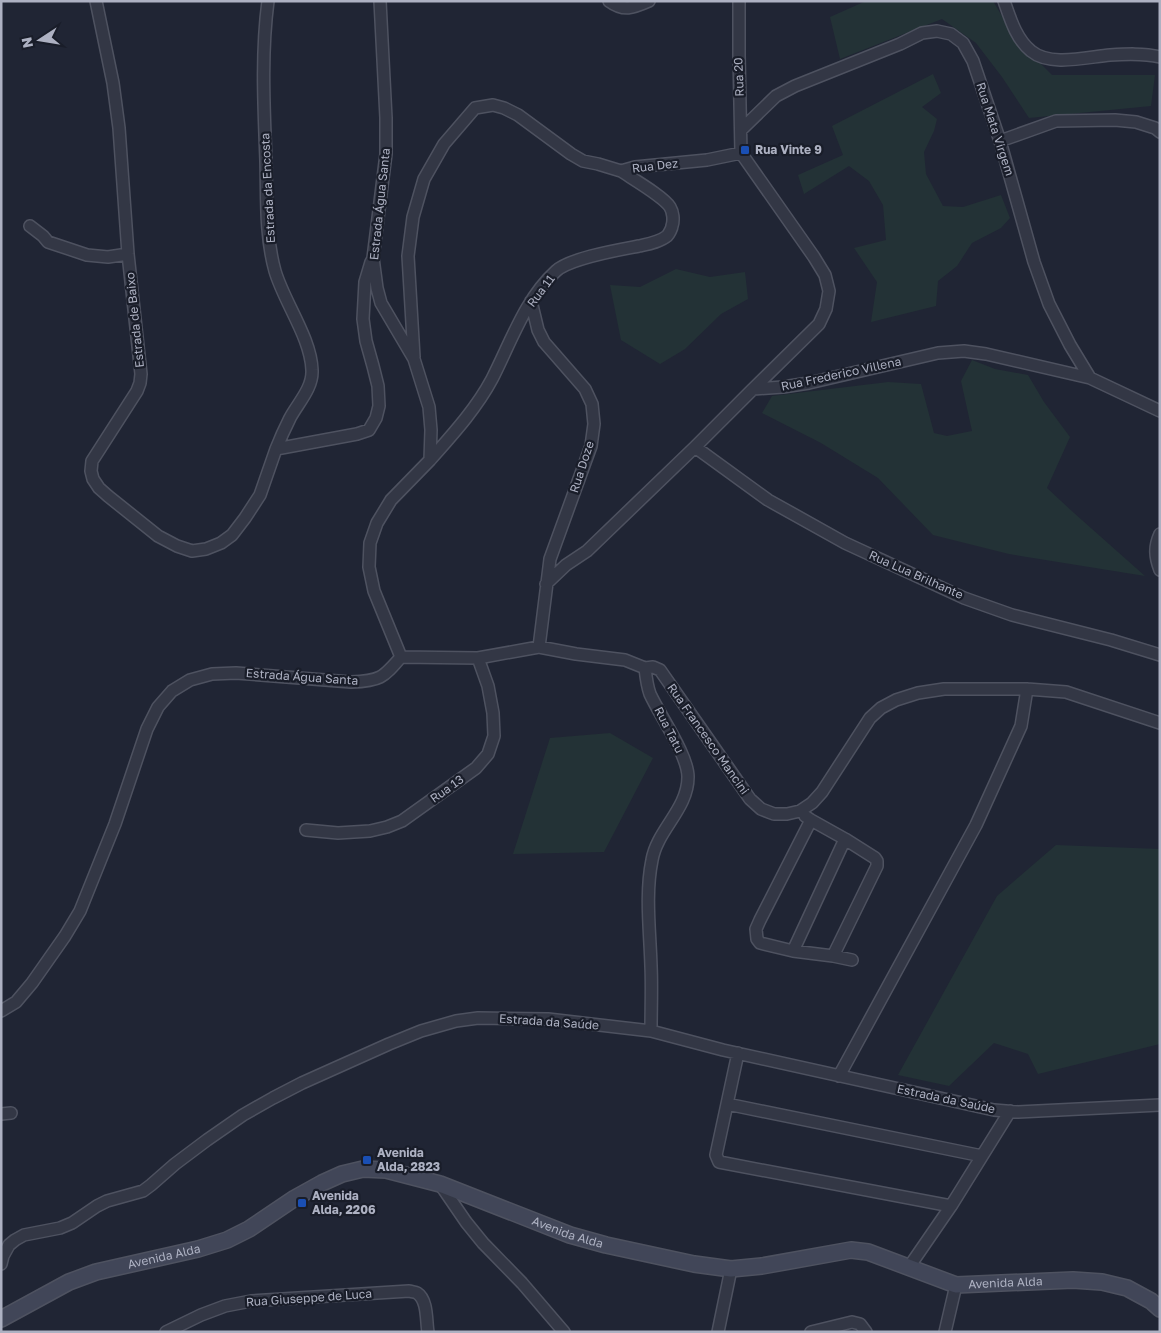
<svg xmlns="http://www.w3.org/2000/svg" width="1161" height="1333" font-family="'Golos Text',sans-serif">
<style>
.green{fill:#233236}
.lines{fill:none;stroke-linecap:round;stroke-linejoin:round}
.street-casing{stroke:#4e5260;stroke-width:14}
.secondary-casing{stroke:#4e5260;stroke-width:18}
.street{stroke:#333745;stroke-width:11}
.secondary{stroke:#414658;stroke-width:15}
.transit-dot{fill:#1a4fb4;stroke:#191d29;stroke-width:2}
.labels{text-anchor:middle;stroke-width:4.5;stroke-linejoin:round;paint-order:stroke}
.street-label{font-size:12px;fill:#adb1c2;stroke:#191d29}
.poi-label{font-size:12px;font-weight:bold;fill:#adb1c2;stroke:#191d29;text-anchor:start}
</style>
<rect width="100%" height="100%" fill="#202534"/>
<!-- green -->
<path class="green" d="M 866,1 L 993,1 L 1015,38 L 1052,75 L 1155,75 L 1151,106 L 1029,118 L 1002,77 L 976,43 L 942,19 L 840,59 L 830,17 Z
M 933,74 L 941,93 L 922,107 L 937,119 L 934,131 L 924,152 L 926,174 L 943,206 L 963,207 L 1001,195 L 1010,218 L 1001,228 L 972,243 L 957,266 L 938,281 L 936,306 L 871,322 L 877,282 L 854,248 L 886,240 L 883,205 L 869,181 L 849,166 L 804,194 L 798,175 L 843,155 L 832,126 Z
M 676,269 L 710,277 L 745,272 L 748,299 L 721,314 L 685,349 L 660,364 L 621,340 L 610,285 L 640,287 Z
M 972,360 L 995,369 L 1028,375 L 1044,402 L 1070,437 L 1047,488 L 1074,513 L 1145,576 L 1009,554 L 933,535 L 878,478 L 821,443 L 762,413 L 772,396 L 888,382 L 921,384 L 934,433 L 947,436 L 972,431 L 961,381 Z
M 610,733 L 653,758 L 604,852 L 513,854 L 550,738 Z
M 1056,845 L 1160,849 L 1160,1044 L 1038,1074 L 1028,1054 L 994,1043 L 949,1086 L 898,1075 L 997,896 Z"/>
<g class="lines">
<!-- street casing -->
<g class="street-casing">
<path id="street" d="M 96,1 L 113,83 L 119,128 L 128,254 L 141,374 L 140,383 L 137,391 L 92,461 L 91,471 L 93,479 L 99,488 L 108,496 L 158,536 L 177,546 L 192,551 L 206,549 L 221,543 L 232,535 L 245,518 L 260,495 L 276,449 L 357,434 L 369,430 L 376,418 L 379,406 L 378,386 L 373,366 L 366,341 L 363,319 L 365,282 L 371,262
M 268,1 C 261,54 264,108 266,161 C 267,198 265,235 275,271 C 284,302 311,338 312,370 C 313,388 298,403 290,418 C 285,428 280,439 276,449
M 609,1 C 624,12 633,8 649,1
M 739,1 L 739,55 L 741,153
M 1004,1 C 1010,18 1016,39 1031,51 C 1050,67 1087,57 1110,55 C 1126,54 1144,53 1160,57
M 741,130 L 776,96 L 795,86 L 900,44 L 922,33 L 937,31 L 951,34 L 963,43 L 973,61 L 1000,141 L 1034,262 L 1049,304 L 1070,345 L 1090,378 L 1160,411
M 1000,141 L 1056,121 L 1115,120 L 1136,122 L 1155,128 L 1160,132
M 30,226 L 43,236 L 48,242 L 87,255 L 108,257 L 128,254
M 531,301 L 538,330 L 544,342 L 585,389 L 592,404 L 594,424 L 591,446 L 550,559 L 539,647
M 414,357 L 408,256 L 413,217 L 424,179 L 444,144 L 475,108 L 493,105 L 504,108 L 518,115 L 571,154 L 583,161 L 598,164 L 621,171 L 635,167 L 707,160 L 741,153 L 814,257 L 825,275 L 829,291 L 826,309 L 819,324 L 753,389
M 695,447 L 768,500 L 845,543 L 964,598 L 1012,615 L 1111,640 L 1160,655
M 430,460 C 452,435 476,409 492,379 C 511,342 525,299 556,271 C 570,258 618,250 639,246 C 648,244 660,242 667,236 C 669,234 672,228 672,226 C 674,220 673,212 670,207 C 664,197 633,179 621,171
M 1160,534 C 1154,547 1155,557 1160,570
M 546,584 L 566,565 L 587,551 L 695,447 L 753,389 L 783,387 L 809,383 L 938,353 L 964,351 L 986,354 L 1090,378
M 401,657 L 478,658 L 539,647 L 576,654 L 625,660 L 645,668 C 646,677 647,686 650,694 C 660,716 688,755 688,777 C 688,809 657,830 652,860 C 645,894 650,931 651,966 C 652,987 651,1009 651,1031
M 645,668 L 653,667 L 660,670 L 750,799 L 761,809 L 774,814 L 787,814 L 800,811 L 812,803 L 822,792 L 870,718 L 881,708 L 896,700 L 918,693 L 944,689 L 1027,689 L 1066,692 L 1160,723
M 805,816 L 811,820 L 845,839 L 875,858 L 877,861 L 877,866 L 833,956
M 811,820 L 760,920 L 756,929 L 757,939 L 760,943 L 793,951 L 833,956 L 852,960
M 306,830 L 338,833 L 370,831 L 387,827 L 402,821 L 476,768 L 488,754 L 494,736 L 493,713 L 488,686 L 478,658
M 793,951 L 845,839
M 1,1011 L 16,1002 L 32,983 L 65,936 L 80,911 L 115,824 L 147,729 L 158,707 L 172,691 L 190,680 L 212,674 L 236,673 L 351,682 C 380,681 383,678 401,657 L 374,591 L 369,567 L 370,543 L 377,523 L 391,500 L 430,460 L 431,430 L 429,407 L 414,359 L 381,303 L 377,288 L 373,258 L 386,154 L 386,118 L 380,1
M 738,1053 L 716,1155 L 719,1162 L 951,1206
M 839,1076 L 976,825 L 1021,726 L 1027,689
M 727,1104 L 982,1156
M 1,1114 L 11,1113
M 440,1184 L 466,1222 L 483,1243 L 522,1283 L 564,1332
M 1,1264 L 3,1256 L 9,1245 L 15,1240 L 24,1235 L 60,1228 L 72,1223 L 97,1206 L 107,1201 L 143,1191 L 151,1185 L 175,1164 L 207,1140 L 243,1115 L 273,1098 L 302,1083 L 389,1044 L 421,1031 L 456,1021 L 478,1018 L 548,1019 L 651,1031 L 723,1050 L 994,1110 L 1018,1112 L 1160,1105
M 909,1267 L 951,1206 L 1010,1111
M 166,1332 L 201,1315 L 225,1306 L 251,1301 L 409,1291 C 412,1292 415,1292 417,1293 C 428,1300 426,1321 428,1332
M 718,1332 L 731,1269
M 811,1332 L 852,1322 L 860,1324 L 866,1332
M 945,1332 L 956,1285"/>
</g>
<!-- secondary casing -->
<g class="secondary-casing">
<g id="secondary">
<path id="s1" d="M 1,1319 L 69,1282 L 96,1272 L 198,1249 L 227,1240 L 249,1229 L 295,1198 L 322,1183 L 342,1174 L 363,1169 L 386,1170 L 440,1184 L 570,1235 L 606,1245 L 694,1264 L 731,1269 L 762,1266 L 851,1250 L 868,1252 L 956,1285 L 1073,1280 L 1102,1282 L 1127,1288 L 1151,1301 L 1160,1309"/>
</g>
</g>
<!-- street -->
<use href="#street" class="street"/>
<!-- secondary -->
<use href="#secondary" class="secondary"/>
</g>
<!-- markers -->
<g class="transit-dot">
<rect x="740" y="145" width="10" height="10" rx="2.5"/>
<rect x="362" y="1155" width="10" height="10" rx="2.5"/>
<rect x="297" y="1198" width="10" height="10" rx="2.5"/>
</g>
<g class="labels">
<!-- street labels -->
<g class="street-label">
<text transform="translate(739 77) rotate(-92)" y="4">Rua 20</text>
<text transform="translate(995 129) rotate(72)" y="4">Rua Mata Virgem</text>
<text transform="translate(655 166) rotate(-7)" y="4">Rua Dez</text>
<text transform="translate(268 188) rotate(-93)" y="4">Estrada da Encosta</text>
<text transform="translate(380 204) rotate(-84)" y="4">Estrada Água Santa</text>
<text transform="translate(541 291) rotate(-53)" y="4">Rua 11</text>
<text transform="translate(135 320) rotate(-96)" y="4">Estrada de Baixo</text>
<text transform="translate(841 374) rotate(-12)" y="4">Rua Frederico Villena</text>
<text transform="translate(582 467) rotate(-72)" y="4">Rua Doze</text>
<text transform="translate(916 575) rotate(24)" y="4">Rua Lua Brilhante</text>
<text transform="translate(302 677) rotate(4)" y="4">Estrada Água Santa</text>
<text transform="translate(669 730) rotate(63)" y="4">Rua Tatu</text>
<text transform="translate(708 739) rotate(55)" y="4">Rua Francesco Mancini</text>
<text transform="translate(447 789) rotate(-36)" y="4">Rua 13</text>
<text transform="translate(549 1022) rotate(4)" y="4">Estrada da Saúde</text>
<text transform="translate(946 1099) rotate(12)" y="4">Estrada da Saúde</text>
<text dy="4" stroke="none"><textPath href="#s1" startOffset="611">Avenida Alda</textPath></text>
<text dy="4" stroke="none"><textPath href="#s1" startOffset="176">Avenida Alda</textPath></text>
<text dy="4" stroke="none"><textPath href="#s1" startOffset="1061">Avenida Alda</textPath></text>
<text transform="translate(309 1298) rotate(-4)" y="4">Rua Giuseppe de Luca</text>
</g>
<!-- poi labels -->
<g class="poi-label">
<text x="755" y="154">Rua Vinte 9</text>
<text x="377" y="1157">Avenida<tspan x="377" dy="14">Alda, 2823</tspan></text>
<text x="312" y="1200">Avenida<tspan x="312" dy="14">Alda, 2206</tspan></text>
</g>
</g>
<!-- border -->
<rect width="1161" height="1333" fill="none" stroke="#adb1c2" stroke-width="5"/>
<!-- north arrow -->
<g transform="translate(40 40) rotate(258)" stroke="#191d29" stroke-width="4" paint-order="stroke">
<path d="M0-4L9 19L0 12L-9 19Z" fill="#adb1c2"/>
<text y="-8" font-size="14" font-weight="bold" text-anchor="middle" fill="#adb1c2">N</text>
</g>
</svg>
